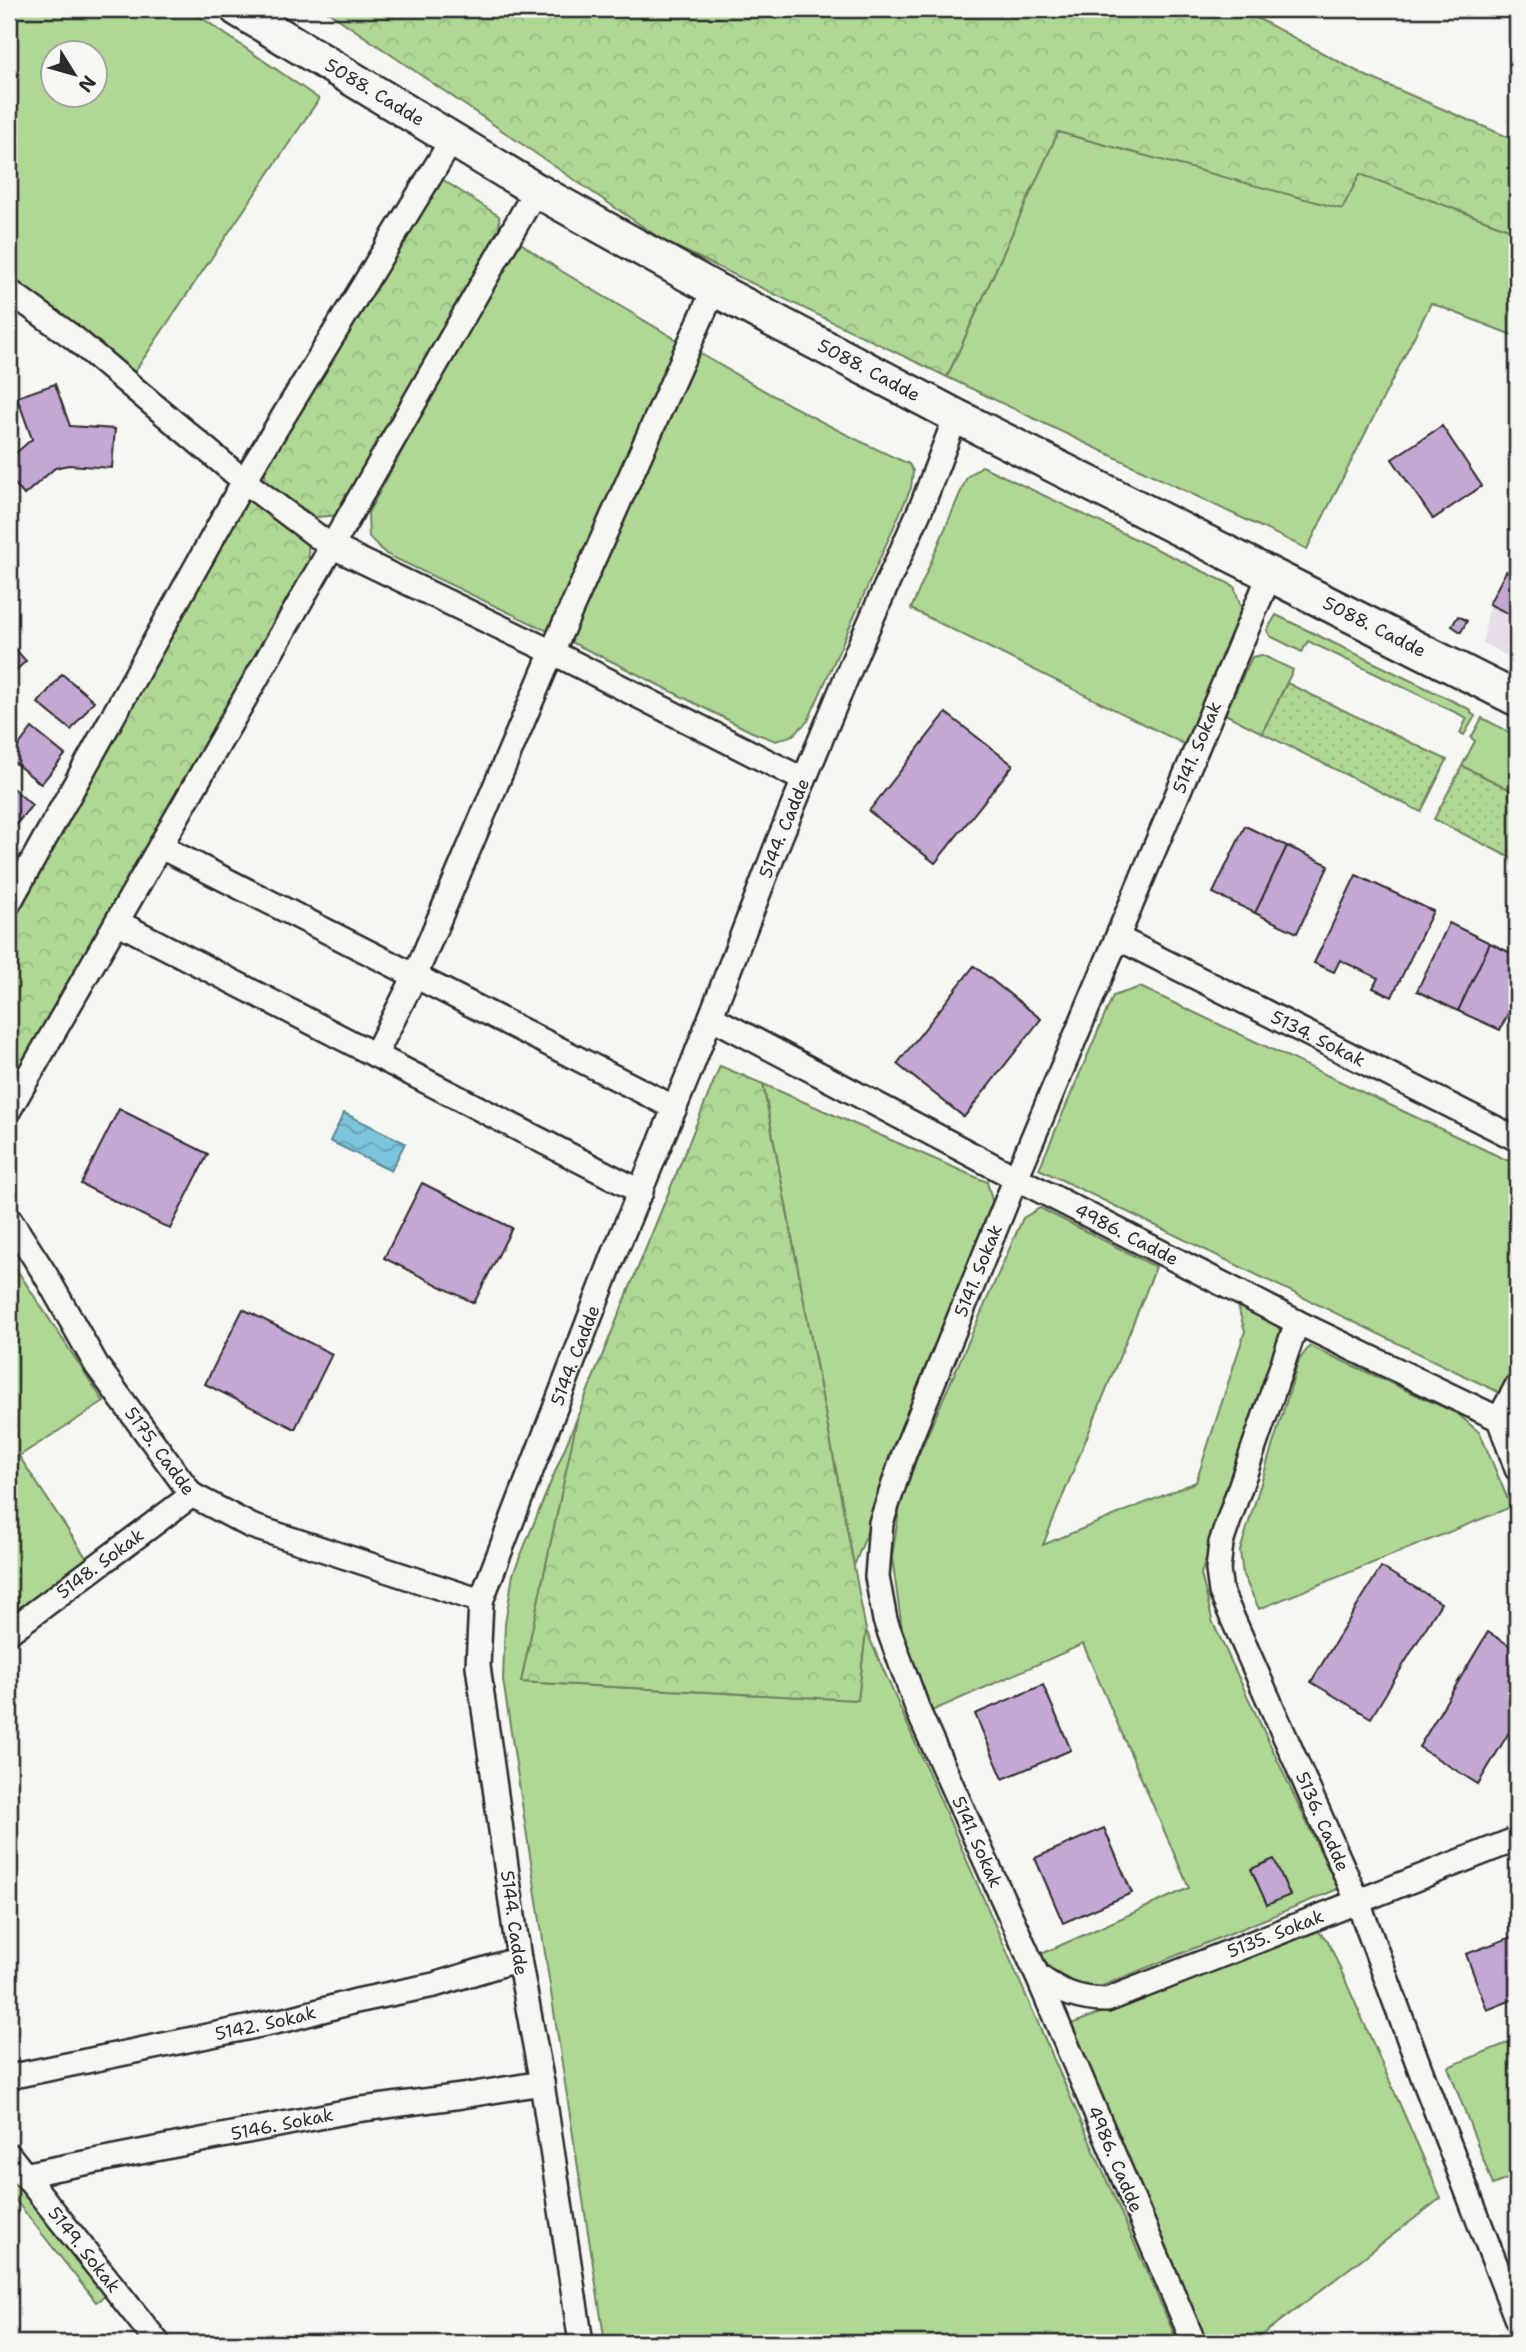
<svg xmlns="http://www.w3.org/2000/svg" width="1526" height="2352" font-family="'Shantell Sans',sans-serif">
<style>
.built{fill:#e7dee9}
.grass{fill:#afd895;stroke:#6d8260;stroke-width:2;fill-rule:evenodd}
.forest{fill:url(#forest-crowns);stroke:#6d8260;stroke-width:2}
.park{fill:url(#park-dots);stroke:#6d8260;stroke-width:2}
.water{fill:url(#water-waves);stroke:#5b8795;stroke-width:2}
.building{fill:#c5a7d4;stroke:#2b2b2b;stroke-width:2}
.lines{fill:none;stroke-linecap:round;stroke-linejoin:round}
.street-casing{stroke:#2b2b2b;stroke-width:28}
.secondary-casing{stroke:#2b2b2b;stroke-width:38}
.street{stroke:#f6f6f2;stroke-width:23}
.secondary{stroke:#f6f6f2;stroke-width:33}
.labels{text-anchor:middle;stroke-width:5;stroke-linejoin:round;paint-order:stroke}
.street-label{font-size:18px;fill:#2b2b2b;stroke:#f6f6f2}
</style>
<defs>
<pattern id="forest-crowns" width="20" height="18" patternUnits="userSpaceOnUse" patternTransform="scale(1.75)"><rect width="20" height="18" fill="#afd895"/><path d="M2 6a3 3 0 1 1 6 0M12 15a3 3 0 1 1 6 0" fill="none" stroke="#97ba81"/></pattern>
<pattern id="park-dots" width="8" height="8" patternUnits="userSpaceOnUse" patternTransform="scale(1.75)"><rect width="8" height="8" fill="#afd895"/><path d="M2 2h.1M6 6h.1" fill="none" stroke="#97ba81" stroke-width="1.8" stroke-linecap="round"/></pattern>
<pattern id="water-waves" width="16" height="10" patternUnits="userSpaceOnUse" patternTransform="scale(1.75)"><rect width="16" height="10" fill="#7bc4dc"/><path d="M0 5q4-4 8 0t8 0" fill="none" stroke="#659fb3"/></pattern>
</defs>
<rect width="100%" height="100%" fill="#f6f6f2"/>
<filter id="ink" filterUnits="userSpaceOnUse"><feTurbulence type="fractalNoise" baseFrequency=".0143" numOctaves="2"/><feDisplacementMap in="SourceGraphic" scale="14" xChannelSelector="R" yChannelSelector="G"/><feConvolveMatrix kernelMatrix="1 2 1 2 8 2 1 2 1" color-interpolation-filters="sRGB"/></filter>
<g filter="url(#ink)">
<!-- built -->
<path class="built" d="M 1506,571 L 1517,577 L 1517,661 L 1483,643 L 1489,604 Z"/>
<!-- grass -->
<path class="grass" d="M 26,9 L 189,9 L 319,99 L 131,377 L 9,286 L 9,18 ZM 52,52 L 94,52 L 94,94 L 52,94 Z
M 1058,132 L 1342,208 L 1360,173 L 1517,232 L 1517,337 L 1431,303 L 1307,549 L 947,377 Z
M 517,240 C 551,267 584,284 620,306 C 714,362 809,420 909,464 L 913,471 L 911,488 L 808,721 L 793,735 L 776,741 L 752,732 L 613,662 L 386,554 L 369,537 L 368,513 Z
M 982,466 L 1234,586 L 1245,619 L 1190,747 L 911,609 L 967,477 Z
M 1276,615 L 1471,710 L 1471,713 L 1475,716 L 1464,735 L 1460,733 L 1467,718 L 1308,641 L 1302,652 L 1270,636 L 1267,630 Z
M 1262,655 L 1293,670 L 1262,733 L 1225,714 L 1252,657 Z
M 1482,718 L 1517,736 L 1517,793 L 1462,766 L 1475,741 L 1471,738 Z
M 1140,987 L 1517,1165 L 1517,1359 L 1500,1393 L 1039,1169 L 1113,996 Z
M 763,1084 L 987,1182 L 994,1208 L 854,1566 Z
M 1040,1208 L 1156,1267 L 1043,1545 L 1196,1482 L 1245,1331 L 1237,1304 L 1278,1323 L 1280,1334 L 1201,1574 L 1213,1623 L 1338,1889 L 1095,1989 C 1071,1982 1054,1975 1039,1955 L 1189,1888 L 1083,1644 L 932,1711 L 902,1630 L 892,1557 L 902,1492 L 1023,1218 Z
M 9,1258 L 104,1402 L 19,1456 L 89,1562 L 9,1624 Z
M 1310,1346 L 1458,1414 L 1480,1433 L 1511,1507 L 1259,1609 L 1243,1575 L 1240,1551 L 1299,1360 Z
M 578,1416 L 521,1682 L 858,1700 L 866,1630 L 1178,2343 L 605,2343 L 503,1680 L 505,1624 L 513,1574 Z
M 1318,1931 L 1328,1941 L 1441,2198 L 1252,2343 L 1204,2343 L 1071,2024 Z
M 1517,2039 L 1517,2175 L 1493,2185 L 1448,2067 Z
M 9,2170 L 91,2274 L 105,2296 L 96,2302 L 9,2192 Z"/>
<!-- forest -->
<path class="forest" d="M 324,9 L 1240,9 L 1364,75 L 1517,141 L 1517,232 L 1360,174 L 1342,209 L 1058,132 L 947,377 L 664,241 Z
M 437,176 L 499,216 L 500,234 L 341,515 L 316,517 L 266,483 L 264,465 Z
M 250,495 L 299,531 L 308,546 L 309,562 L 9,1102 L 9,923 Z
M 720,1066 L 763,1084 L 866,1630 L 858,1700 L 521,1682 L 578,1415 Z"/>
<!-- park -->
<path class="park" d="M 1287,683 L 1447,760 L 1421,812 L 1262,733 Z
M 1462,766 L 1517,793 L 1517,861 L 1434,819 Z"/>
<!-- water -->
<path class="water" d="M 344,1113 L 405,1143 L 391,1171 L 330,1141 Z"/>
<!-- building -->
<path class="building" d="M 55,384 L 70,426 L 115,429 L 112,468 L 68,465 L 55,468 L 24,495 L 9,477 L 9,459 L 32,439 L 17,397 Z
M 1442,426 L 1482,486 L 1433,519 L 1392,459 Z
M 1506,571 L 1517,577 L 1517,618 L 1489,604 Z
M 1458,616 L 1467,621 L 1461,632 L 1452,626 Z
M 9,642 L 26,661 L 9,677 Z
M 62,674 L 94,701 L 71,730 L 38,703 Z
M 946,713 L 1013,765 L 935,863 L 869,811 Z
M 32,728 L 65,755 L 41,784 L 9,758 Z
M 9,785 L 32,805 L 9,833 Z
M 1245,826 L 1287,846 L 1255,913 L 1213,893 Z
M 1287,846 L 1329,865 L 1297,933 L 1255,913 Z
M 1356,875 L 1433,911 L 1392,997 L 1373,988 L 1378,978 L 1340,960 L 1334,972 L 1314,963 Z
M 1449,923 L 1490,943 L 1458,1011 L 1417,991 Z
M 1490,943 L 1517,956 L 1517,995 L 1500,1030 L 1458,1011 Z
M 974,966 L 1041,1019 L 964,1117 L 897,1064 Z
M 119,1109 L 208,1154 L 170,1229 L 81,1184 Z
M 422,1183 L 512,1228 L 474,1303 L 384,1258 Z
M 243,1309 L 332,1354 L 295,1429 L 205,1384 Z
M 1381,1567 L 1441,1603 L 1371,1718 L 1311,1682 Z
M 1488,1632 L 1517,1650 L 1517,1719 L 1478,1784 L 1419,1747 Z
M 1043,1685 L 1071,1750 L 1003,1779 L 975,1714 Z
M 1104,1828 L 1132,1893 L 1063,1923 L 1035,1858 Z
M 1274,1859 L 1290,1895 L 1267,1905 L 1251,1869 Z
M 1517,1935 L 1517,1998 L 1487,2010 L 1466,1954 Z"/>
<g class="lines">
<!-- street casing -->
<g class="street-casing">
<g id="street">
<path d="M 9,291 L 74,338 L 244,481 L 329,545 L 552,652 L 804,780"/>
<path d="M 161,847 L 675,1108"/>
<path d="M 9,903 L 244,481 L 452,140"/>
<path d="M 117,922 L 641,1192"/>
<path id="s1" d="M 1118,938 L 1517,1139"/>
<path id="s2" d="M 711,1017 L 1016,1178 L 1297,1322 L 1499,1419 L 1517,1469"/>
<path d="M 375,1055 L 415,976 L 552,652 L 714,289"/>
<path d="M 9,1110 C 185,804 358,496 536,190"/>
<path id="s3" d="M 9,1218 L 45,1274 L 97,1366 L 192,1495 L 251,1526 L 481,1601"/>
<path id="s4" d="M 1297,1322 L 1221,1543 L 1218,1570 L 1221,1592 L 1358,1902 L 1426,2085 L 1517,2320"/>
<path d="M 1499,1419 L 1517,1386"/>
<path id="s5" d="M 9,1632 L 192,1495"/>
<path id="s6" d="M 1037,1975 C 1059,1992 1079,2000 1107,2000 L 1517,1839"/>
<path id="s7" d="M 9,2077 L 289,2019 L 356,2001 L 434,1985 L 519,1959"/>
<path id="s8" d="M 9,2155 L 158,2343"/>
<path id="s9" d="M 23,2175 L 355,2110 L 462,2096 L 542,2083"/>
<path id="s10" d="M 581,2343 L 542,2083 L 519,1959 L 478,1666 L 481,1601 L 615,1252 L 691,1068 L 779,840 L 859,647 L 923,503 L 956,416"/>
<path id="s11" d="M 1194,2343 L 1037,1975 L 919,1713 L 885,1620 L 877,1577 L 881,1523 L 904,1454 L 1016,1178 L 1270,574"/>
</g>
</g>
<!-- secondary casing -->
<g class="secondary-casing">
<g id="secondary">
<path id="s12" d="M 237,9 L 536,190 L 714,289 L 956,416 L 1517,699"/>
</g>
</g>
<!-- street -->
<use href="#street" class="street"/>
<!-- secondary -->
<use href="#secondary" class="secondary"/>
</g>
</g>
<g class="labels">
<!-- street labels -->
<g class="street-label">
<text dy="6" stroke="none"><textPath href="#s12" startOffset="161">5088. Cadde</textPath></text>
<text dy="6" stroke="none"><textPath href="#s12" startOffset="728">5088. Cadde</textPath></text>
<text dy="6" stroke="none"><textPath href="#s12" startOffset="1295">5088. Cadde</textPath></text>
<text dy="6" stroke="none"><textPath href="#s11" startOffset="1722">5141. Sokak</textPath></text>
<text dy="6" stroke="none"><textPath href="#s10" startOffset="1580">5144. Cadde</textPath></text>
<text dy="6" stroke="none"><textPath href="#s1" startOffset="224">5134. Sokak</textPath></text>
<text dy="6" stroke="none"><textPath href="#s2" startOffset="469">4986. Cadde</textPath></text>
<text dy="6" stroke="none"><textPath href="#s11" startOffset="1155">5141. Sokak</textPath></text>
<text dy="6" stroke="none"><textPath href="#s10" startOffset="1013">5144. Cadde</textPath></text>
<text dy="6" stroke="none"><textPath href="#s3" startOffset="278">5175. Cadde</textPath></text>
<text dy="6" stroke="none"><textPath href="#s5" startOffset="114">5148. Sokak</textPath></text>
<text dy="6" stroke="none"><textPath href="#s4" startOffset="534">5136. Cadde</textPath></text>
<text transform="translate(977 1842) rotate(66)" y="6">5141. Sokak</text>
<text transform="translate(514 1923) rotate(82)" y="6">5144. Cadde</text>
<text dy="6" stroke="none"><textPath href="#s6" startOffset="257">5135. Sokak</textPath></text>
<text dy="6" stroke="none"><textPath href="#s7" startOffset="262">5142. Sokak</textPath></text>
<text dy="6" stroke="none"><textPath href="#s9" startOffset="264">5146. Sokak</textPath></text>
<text transform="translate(1115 2159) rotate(67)" y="6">4986. Cadde</text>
<text dy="6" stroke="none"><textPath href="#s8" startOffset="121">5149. Sokak</textPath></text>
</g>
</g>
<!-- margin -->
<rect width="1526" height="2352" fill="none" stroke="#f6f6f2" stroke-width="35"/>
<rect x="18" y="18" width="1491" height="2317" fill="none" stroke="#2b2b2b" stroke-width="2.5" filter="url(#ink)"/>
<!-- north arrow -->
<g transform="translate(74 74) rotate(127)"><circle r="33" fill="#f6f6f2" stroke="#a5a5a2" stroke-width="2"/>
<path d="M0-5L12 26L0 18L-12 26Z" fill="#2b2b2b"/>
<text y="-10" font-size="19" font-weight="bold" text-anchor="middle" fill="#2b2b2b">N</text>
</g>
</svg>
